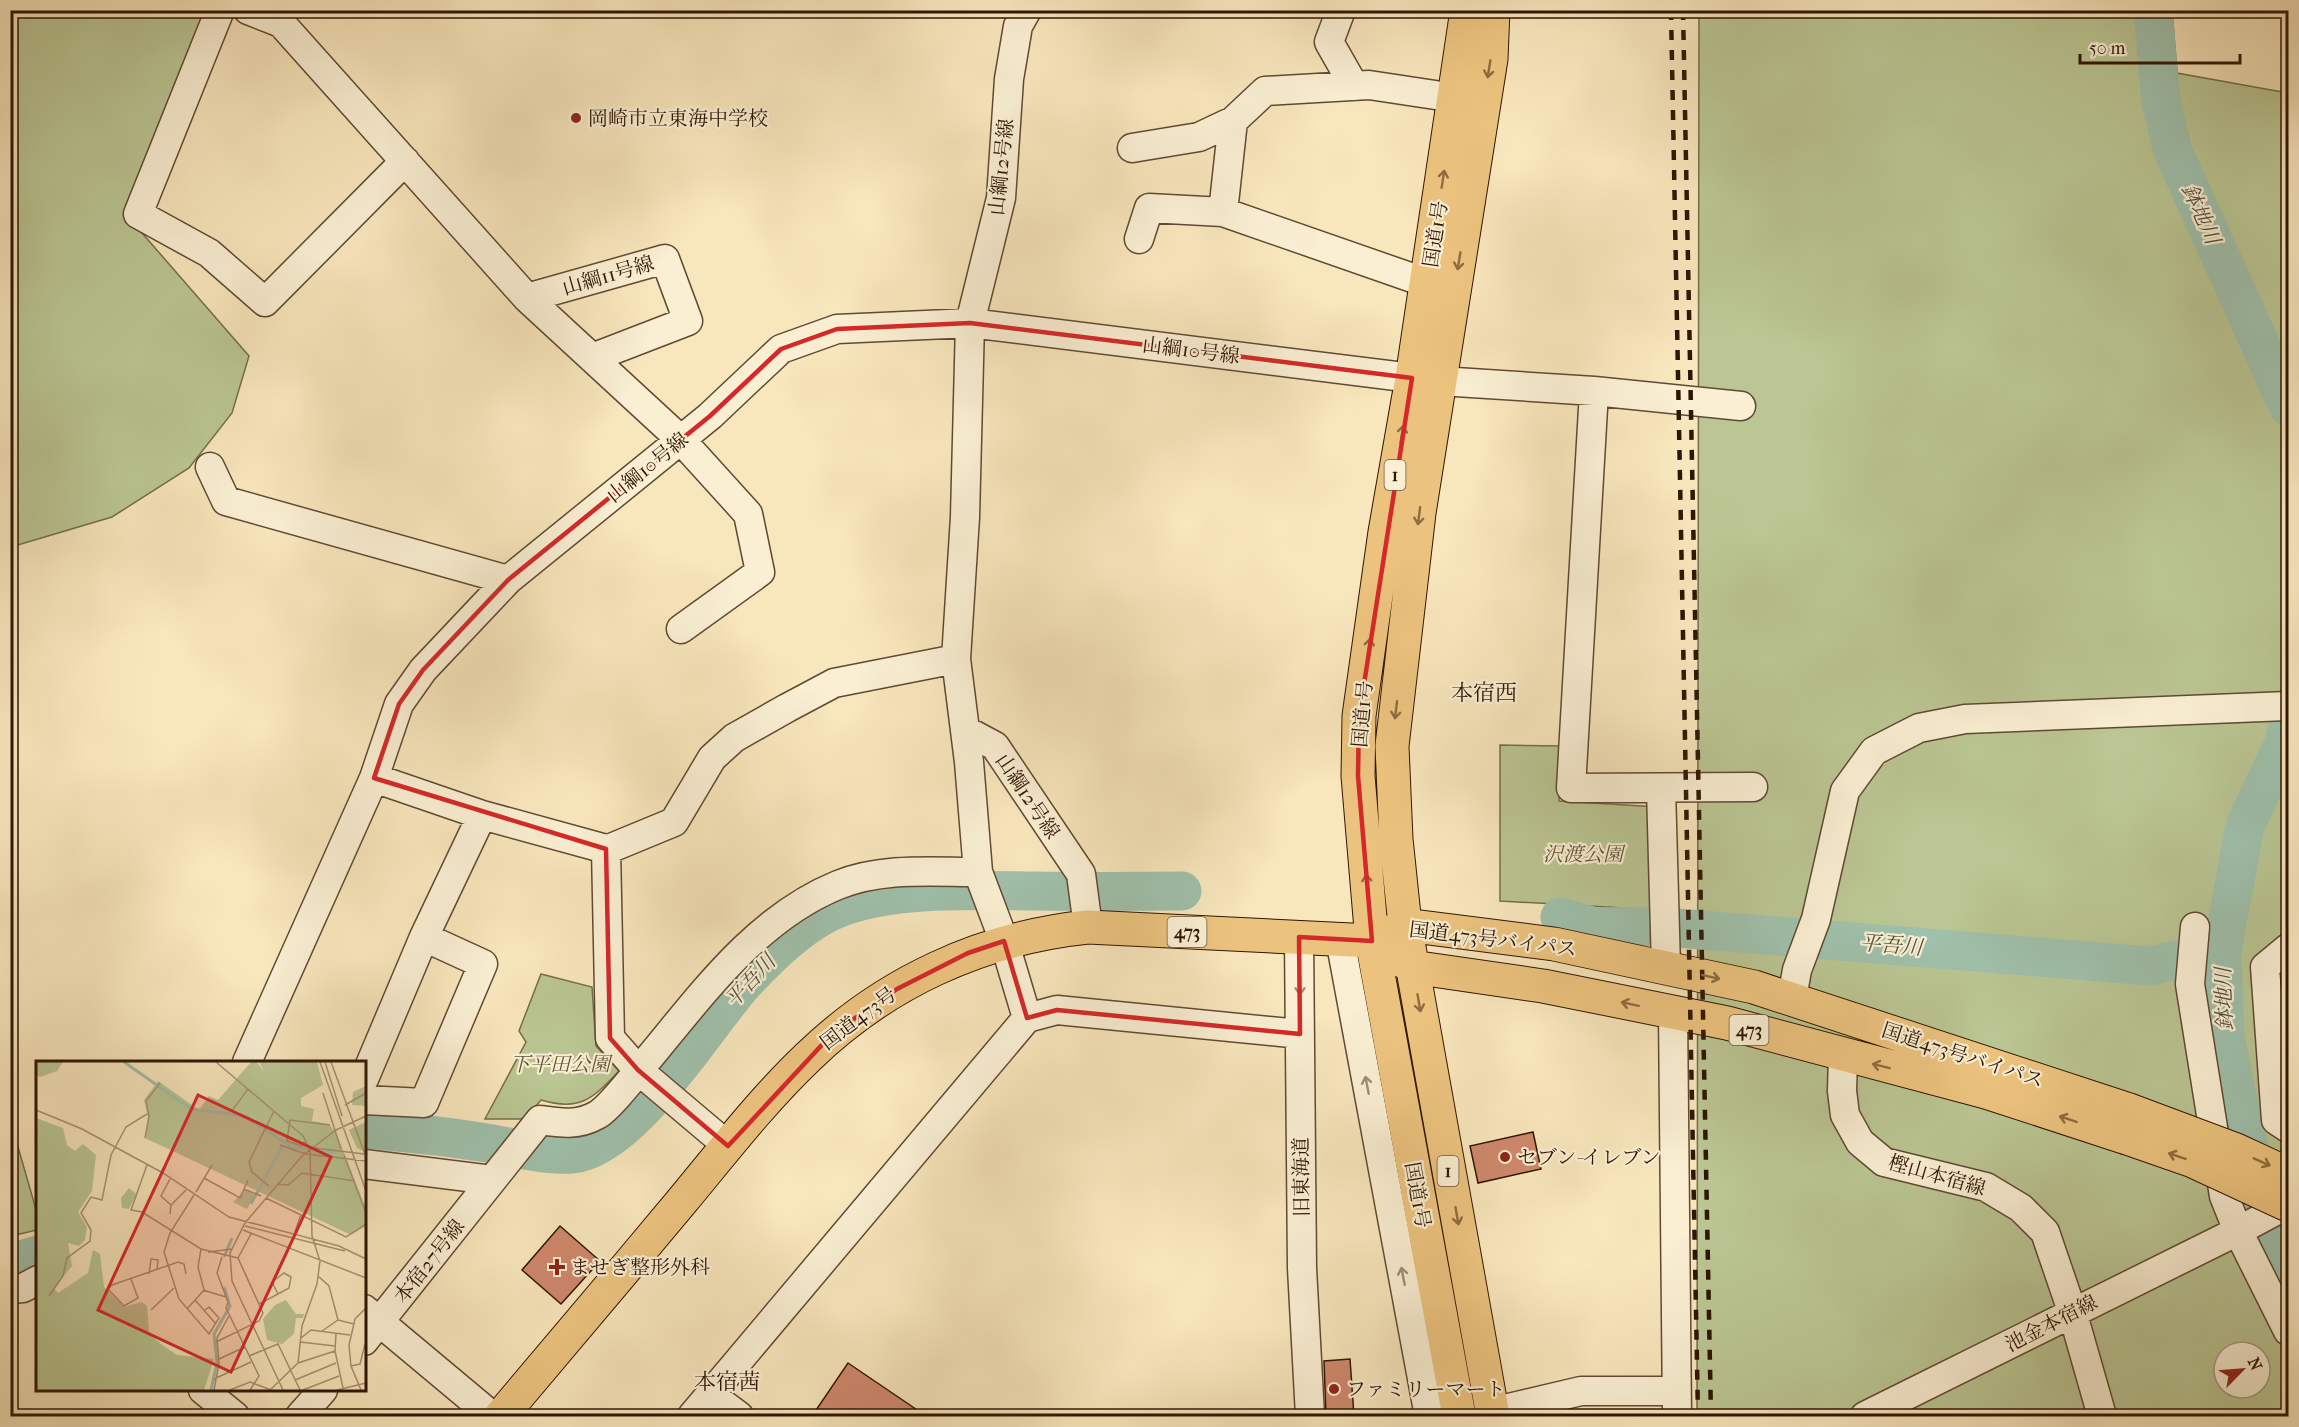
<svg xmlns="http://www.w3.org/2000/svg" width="2299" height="1427" font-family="'IM FELL French Canon','Noto Serif JP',serif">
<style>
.green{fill:#bac693;stroke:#746e4b;stroke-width:1.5;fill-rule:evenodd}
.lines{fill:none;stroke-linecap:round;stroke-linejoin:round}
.river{stroke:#9fc0ab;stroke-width:39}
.building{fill:#cf886d;stroke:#2f1503;stroke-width:1.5}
.minor-casing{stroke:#614931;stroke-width:31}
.highway-casing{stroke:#2f1503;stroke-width:35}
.minor{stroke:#faefd3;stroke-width:28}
.highway{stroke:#ecc37e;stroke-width:33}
.rail{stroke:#2f1503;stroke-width:4.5;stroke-dasharray:10 10;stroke-linecap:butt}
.highway-bridge-casing{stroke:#2f1503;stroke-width:35;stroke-linecap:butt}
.highway-bridge{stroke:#ecc37e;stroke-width:33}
.oneway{stroke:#8e6c40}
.oneway2{stroke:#9f8d75}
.marked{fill:none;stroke:#d62828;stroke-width:4.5;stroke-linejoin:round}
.poi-dot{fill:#8f2418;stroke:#faefd3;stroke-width:2}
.labels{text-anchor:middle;stroke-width:4.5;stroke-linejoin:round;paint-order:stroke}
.shield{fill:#faefd3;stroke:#6c5641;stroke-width:1.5}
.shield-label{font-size:18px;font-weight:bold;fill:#2f1503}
.poi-label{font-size:20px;fill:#2f1503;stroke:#faefd3;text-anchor:start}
.street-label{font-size:20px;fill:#2f1503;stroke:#faefd3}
.park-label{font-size:20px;font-style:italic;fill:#605335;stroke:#faefd3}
.water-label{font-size:21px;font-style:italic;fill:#56513e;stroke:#faefd3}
.quarter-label{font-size:22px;fill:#2f1503;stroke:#faefd3}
.inset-river{fill:none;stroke:#9fc0ab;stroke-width:3}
.inset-road{fill:none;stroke:#a89272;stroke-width:1.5}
.view{fill:#d62828;fill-opacity:0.15;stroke:#d62828;stroke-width:3}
.inset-edge{fill:none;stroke:#2f1503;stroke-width:3}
</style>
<rect width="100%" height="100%" fill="#f8e6bc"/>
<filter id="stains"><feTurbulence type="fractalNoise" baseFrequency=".00333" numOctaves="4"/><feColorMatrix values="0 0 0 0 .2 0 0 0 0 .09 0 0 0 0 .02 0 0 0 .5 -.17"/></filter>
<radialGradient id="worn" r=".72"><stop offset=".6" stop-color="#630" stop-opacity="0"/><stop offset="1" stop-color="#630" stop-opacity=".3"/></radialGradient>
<!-- green -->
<path class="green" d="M 11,11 L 212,11 L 129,218 L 249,356 L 232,413 L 189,468 L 112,517 L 11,547 Z
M 1699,11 L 2172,11 L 2177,73 L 2288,93 L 2288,1416 L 1697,1416 ZM 2224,1352 L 2260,1352 L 2260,1388 L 2224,1388 Z
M 1500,745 L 1563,746 L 1559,801 L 1659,807 L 1659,910 L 1500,901 Z
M 541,974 L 592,987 L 596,1046 L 619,1071 C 593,1098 581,1112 541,1100 L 525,1119 L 485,1119 L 526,1042 L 519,1031 Z
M 10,1119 L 37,1213 L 37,1230 L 11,1236 Z"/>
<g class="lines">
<!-- river -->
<path class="river" d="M 2153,10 L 2161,102 L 2173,151 L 2288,406
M 2288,726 L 2284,743 L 2245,826 L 2222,950 L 2225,1036 L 2240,1112 L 2273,1240 L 2288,1273
M 1560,917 L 1596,927 L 1652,926 L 2150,966 L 2222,950
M 364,1129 C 403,1132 442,1136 480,1142 C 510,1146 541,1156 572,1154 C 631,1149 705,1027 743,984 C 766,959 794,931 824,915 C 879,885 976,891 1038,891 C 1086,892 1134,891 1182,891
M 10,1263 L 38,1255"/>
</g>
<!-- building -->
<path class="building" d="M 1533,1132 L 1541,1169 L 1478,1183 L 1470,1146 Z
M 560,1226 L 600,1261 L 561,1304 L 522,1270 Z
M 1350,1359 L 1354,1416 L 1326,1416 L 1324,1361 Z
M 848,1363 L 926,1416 L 812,1416 Z"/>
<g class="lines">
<!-- minor casing -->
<g class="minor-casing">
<path id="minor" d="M 220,10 L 138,214 L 209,253 L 265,302 L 405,161
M 248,10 L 281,23 L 527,298 L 681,440 L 748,514 L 760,572 L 681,629
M 1341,10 L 1329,42 L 1354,86
M 1132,148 L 1199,137 L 1233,121
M 1223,212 L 1233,121 L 1265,91 L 1369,85 L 1455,98
M 1139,239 L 1149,208 L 1223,212 L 1427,283
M 527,298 L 665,259 L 688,321 L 592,358
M 1440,381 L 1594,391 L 1741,406
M 1594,391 L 1571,788 L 1753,787
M 210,467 L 226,501 L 508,580
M 965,730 L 995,746 L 1081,874 L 1088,927
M 374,778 L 482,815 L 606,849 L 611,848 L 674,822 L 712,758 L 734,738 L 787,708 L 834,683 L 956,659
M 1661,789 L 1666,967
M 606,849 L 610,1038 L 638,1070 L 728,1146
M 2195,927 L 2190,984 L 2224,1196 L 2238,1231 L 2288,1331
M 1299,937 L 1302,1268 L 1310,1416
M 1340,939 L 1429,1416
M 2288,948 L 2265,967 L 2276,1120 L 2288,1128
M 1792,998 L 1797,970 L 1816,919 L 1845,791 L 1874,751 L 1919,728 L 1965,719 L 2288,706
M 1673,1013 L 1677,1416
M 1027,1018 L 1004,941 L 978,872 L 969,762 L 956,659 L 965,517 L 970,323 L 1001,198 L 1009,79 L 1018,26 L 1027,10
M 1843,1056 L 1842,1091 L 1845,1115 L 1860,1142 L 1884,1162 L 1986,1187 L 2021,1208 L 2045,1232 L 2072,1311 L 2102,1416
M 247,1062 L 374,778 L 399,704 L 423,670 L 508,580 L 710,416 L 781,349 L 837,329 L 970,323 L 1412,378
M 364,1079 L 424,937 L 482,815
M 364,1100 L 424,1103 L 483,964 L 424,937
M 364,1164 L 492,1180
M 10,1289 L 23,1288 L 38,1280
M 364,1309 L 492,1416
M 364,1341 L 540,1120 C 560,1123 578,1126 597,1115 C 610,1108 638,1071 649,1058 C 703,993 757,918 838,885 C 882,867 932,872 978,872
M 203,1390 L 235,1416
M 711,1395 L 739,1416
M 1492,1412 L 1581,1391 L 1676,1391
M 300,1416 L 323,1390
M 692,1416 L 1027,1018 L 1057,1010 L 1300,1034
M 1865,1416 L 2238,1231 L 2279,1209 L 2288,1200"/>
</g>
<!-- highway casing -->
<g class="highway-casing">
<path id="highway" d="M 1387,934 L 1405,925 L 1554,944 L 1754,987 L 2129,1110
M 501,1416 C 561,1345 622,1273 682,1201 C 722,1153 761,1102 807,1058 C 884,983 981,938 1088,927 L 1372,941 L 1412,967 L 1543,986 L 1727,1023 L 1986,1092 L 2124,1137
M 1459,1416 L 1372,941 L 1358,776 L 1359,716 L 1385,532 L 1412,378 L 1467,10
M 1493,1416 L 1405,925 L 1396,839 L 1392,746 L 1419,513 L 1491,59 L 1493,10"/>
</g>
<!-- minor -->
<use href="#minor" class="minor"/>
<!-- highway -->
<use href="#highway" class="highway"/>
<!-- rail -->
<path class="rail" d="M 1671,10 L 1698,1416
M 1683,10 L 1711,1416"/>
<!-- highway-bridge casing -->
<g class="highway-bridge-casing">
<path id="highway-bridge" d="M 2129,1110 L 2236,1150 L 2288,1174
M 2124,1137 L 2193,1161 L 2288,1205"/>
</g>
<!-- highway-bridge -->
<use href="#highway-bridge" class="highway-bridge"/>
</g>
<!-- one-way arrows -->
<defs><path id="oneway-shaft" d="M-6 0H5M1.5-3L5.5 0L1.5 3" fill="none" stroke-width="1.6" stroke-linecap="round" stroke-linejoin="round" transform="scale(1.5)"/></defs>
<g class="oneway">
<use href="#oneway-shaft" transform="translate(1489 69) rotate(99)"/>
<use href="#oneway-shaft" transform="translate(1443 179) rotate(-81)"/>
<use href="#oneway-shaft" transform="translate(1459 261) rotate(99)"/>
<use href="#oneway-shaft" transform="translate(1402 434) rotate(-80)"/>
<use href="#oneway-shaft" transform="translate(1419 516) rotate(97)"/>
<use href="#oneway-shaft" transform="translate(1369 647) rotate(-82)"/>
<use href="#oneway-shaft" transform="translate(1396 710) rotate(97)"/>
<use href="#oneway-shaft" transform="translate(1367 883) rotate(-95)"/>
<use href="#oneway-shaft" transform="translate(1711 977) rotate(13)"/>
<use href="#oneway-shaft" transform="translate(1419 1003) rotate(80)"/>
<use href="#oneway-shaft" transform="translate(1630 1004) rotate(-168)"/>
<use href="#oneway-shaft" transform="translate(1881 1066) rotate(-166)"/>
<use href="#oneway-shaft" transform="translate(2068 1119) rotate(-162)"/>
<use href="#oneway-shaft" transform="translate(2177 1156) rotate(-161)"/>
<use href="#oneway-shaft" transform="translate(2262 1162) rotate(24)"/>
<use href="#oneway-shaft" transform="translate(1457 1216) rotate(80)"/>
</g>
<g class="oneway2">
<use href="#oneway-shaft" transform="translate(1300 986) rotate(90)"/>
<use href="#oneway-shaft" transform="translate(1367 1085) rotate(-101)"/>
<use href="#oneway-shaft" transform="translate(1403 1276) rotate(-101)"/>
</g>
<!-- marked area -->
<path class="marked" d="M 970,323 L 1412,378 L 1359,716 L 1358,776 L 1372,941 L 1299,937 L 1300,1034 L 1057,1010 L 1027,1018 L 1004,941 L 968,953 L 897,989 L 832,1034 L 728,1146 L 638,1070 L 610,1038 L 606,849 L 374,778 L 399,704 L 423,670 L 508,580 L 710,416 L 781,349 L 837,329 Z"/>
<!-- markers -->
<g class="poi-dot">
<circle cx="576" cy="118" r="6"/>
<circle cx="1505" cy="1157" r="6"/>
<path d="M554 1258h6v6h6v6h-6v6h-6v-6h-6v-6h6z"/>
<circle cx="1334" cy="1389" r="6"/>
</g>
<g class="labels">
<!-- shield labels -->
<g class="shield">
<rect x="1384.5" y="460" width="21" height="30" rx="4.5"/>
<rect x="1167.5" y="917" width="39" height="30" rx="4.5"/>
<rect x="1729.5" y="1015" width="39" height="30" rx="4.5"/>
<rect x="1437.5" y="1156" width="21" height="30" rx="4.5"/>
</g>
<g class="shield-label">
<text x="1395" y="481">1</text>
<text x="1187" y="938">473</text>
<text x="1749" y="1036">473</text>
<text x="1448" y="1177">1</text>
</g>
<!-- poi labels -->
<g class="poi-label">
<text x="588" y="125">岡崎市立東海中学校</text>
<text x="1517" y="1164">セブン-イレブン</text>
<text x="570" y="1274">ませぎ整形外科</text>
<text x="1346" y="1396">ファミリーマート</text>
</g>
<!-- street labels -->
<g class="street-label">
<text transform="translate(1001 167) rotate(-84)" y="7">山綱12号線</text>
<text transform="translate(1435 234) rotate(-81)" y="7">国道1号</text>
<text transform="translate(608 275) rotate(-16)" y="7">山綱11号線</text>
<text transform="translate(1191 350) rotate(7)" y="7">山綱10号線</text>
<text transform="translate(647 467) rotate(-39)" y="7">山綱10号線</text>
<text transform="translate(1362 714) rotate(-85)" y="7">国道1号</text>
<text transform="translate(1028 796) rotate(56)" y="7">山綱12号線</text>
<text transform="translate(1493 939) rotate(7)" y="7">国道473号バイパス</text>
<text transform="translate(858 1018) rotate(-37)" y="7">国道473号</text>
<text transform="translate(1963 1055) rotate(18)" y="7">国道473号バイパス</text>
<text transform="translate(1937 1175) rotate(16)" y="7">樫山本宿線</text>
<text transform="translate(1301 1177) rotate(-91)" y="7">旧東海道</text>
<text transform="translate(1418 1195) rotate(80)" y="7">国道1号</text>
<text transform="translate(429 1261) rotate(-52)" y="7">本宿27号線</text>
<text transform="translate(2051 1323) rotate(-27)" y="7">池金本宿線</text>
</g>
<!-- park labels -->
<g class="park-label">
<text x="1583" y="861">沢渡公園</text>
<text x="560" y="1071">下平田公園</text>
</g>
<!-- water labels -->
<g class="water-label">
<text transform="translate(2201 214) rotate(66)" y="7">鉢地川</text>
<text transform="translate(1891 945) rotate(5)" y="7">平吾川</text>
<text transform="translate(750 981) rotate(-47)" y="7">平吾川</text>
<text transform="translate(2224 999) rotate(-92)" y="7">鉢地川</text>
</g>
<!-- quarter labels -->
<g class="quarter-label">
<text x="1484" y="700">本宿西</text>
<text x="727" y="1389">本宿茜</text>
</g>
</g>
<!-- overview -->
<g transform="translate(36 1061)">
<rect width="330" height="330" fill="#f8e6bc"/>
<path d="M 0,1 L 27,1 L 21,10 L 4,16 L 0,14 ZM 215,1 L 221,1 L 229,12 L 223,1 L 281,1 L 287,24 L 265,37 L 265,45 L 278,48 L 276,60 L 293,63 L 301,74 L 330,148 L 330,165 L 315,174 L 109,77 L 112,57 L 108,39 L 122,20 L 163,49 L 173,35 L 182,39 ZM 330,25 L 330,45 L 316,44 L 317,31 ZM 0,57 L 27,67 L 31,84 L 39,90 L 47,83 L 60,94 L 56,130 L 42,151 L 51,166 L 49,179 L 43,185 L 32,182 L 36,205 L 18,227 L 22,232 L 52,212 L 57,189 L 64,193 L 68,226 L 88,246 L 106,241 L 111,245 L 113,272 L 126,284 L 141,294 L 178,298 L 168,329 L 0,329 ZM 330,61 L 330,91 L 321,87 L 313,69 ZM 93,127 L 100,133 L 93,148 L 86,147 L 85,137 ZM 209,129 L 219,134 L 211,148 L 197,141 ZM 250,239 L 260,253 L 268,253 L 267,257 L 260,257 L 258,273 L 246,283 L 231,279 L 227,258 L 239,244 Z" fill="#bac693"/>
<path class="inset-river" d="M 88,1 L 155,48 L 210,55 L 255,86 L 300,91M 215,143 L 247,84M 188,196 L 196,177M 175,329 L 181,301 L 178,273 L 194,245 L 188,226"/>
<path class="inset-road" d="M 180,1 L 267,75 L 274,89 L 276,175 L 284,200 L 281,223 L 266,265 L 262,302M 284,1 L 330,130M 289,1 L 306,55M 295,1 L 330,96M 287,32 L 305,88M 309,44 L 330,32M 0,49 L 46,68 L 127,112 L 193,156 L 303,185 L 330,198M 195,51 L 212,28M 109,77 L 113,55 L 110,40 L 124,22M 270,80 L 265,85 L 251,80 L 254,59 L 294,64M 244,84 L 270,93 L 330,100M 279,87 L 328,93M 308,94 L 330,152M 111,104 L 95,149 L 106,151 L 165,188 L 202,197M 168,117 L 204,137 L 212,119M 134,118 L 125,135 L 135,144M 241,123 L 252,124 L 266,112 L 319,120M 233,125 L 216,111 L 213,101 L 238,50M 208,128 L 225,135M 160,131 L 176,104M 158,134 L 134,172 L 128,191 L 143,238 L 173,273 L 183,257 L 173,246 L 168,250M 230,137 L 310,176 L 330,163M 134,153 L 135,144 L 150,129M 209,165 L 309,190M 207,169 L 330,217M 259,171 L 265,153M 172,191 L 196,188M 186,196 L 181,212 L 192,241 L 190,247 L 223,315 L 214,329M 113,213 L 115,198 L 122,199 L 121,209M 282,215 L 293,225 L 302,259M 95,218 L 102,237 L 88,245 L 72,228 L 76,224 L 142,201 L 148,203 L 150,213M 167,229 L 190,236M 13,235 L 27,215 L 31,197 L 54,180 L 55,169 L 45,152 L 55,136 L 66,139 L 75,94 L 90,66 L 111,53M 159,239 L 180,263M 223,243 L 242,233 L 253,227 L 255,216 L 248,212 L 236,221 L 242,233M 151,248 L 168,229 L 162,206 L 165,188M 115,249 L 138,227M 286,270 L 302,259 L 318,263M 300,272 L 299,290 L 307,327M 265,277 L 275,269 L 314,274M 180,281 L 223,260 L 227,252 L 202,197 L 215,173M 264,281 L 299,285M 213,295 L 242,283 L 264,329M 183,298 L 209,286M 315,305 L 324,303 L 329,283M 178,318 L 215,301M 259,319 L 300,302M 178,329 L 183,303 L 181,277 L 193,255M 194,329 L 214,321 L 235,329M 234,329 L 262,302 L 299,290M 247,329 L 196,220 L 194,192 L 209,162 L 266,95 L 300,69 L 330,55M 267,329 L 303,315M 301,329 L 330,322M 325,329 L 315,305 L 313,284 L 319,258 L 330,247"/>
<path class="view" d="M 162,34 L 295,96 L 195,311 L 62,249 Z"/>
<rect width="330" height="330" class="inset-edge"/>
</g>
<!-- margin -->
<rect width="2299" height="1427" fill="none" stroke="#f8e6bc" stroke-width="36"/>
<rect x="12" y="12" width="2275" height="1403" fill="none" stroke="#2f1503" stroke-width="3"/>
<rect x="18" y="18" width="2263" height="1391" fill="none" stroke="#2f1503" stroke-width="1.5"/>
<!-- north arrow -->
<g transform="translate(2242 1370) rotate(65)"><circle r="28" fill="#faefd3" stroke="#a99880" stroke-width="1.5"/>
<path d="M0-4.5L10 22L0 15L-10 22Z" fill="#8f2418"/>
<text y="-9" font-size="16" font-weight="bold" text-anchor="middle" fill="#2f1503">N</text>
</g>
<!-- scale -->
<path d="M2080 54v9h160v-9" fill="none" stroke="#2f1503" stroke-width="3"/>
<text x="2089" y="54" font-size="18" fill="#2f1503" stroke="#faefd3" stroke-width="4.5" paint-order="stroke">50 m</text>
<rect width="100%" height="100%" filter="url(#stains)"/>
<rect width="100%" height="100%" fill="url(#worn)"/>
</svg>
